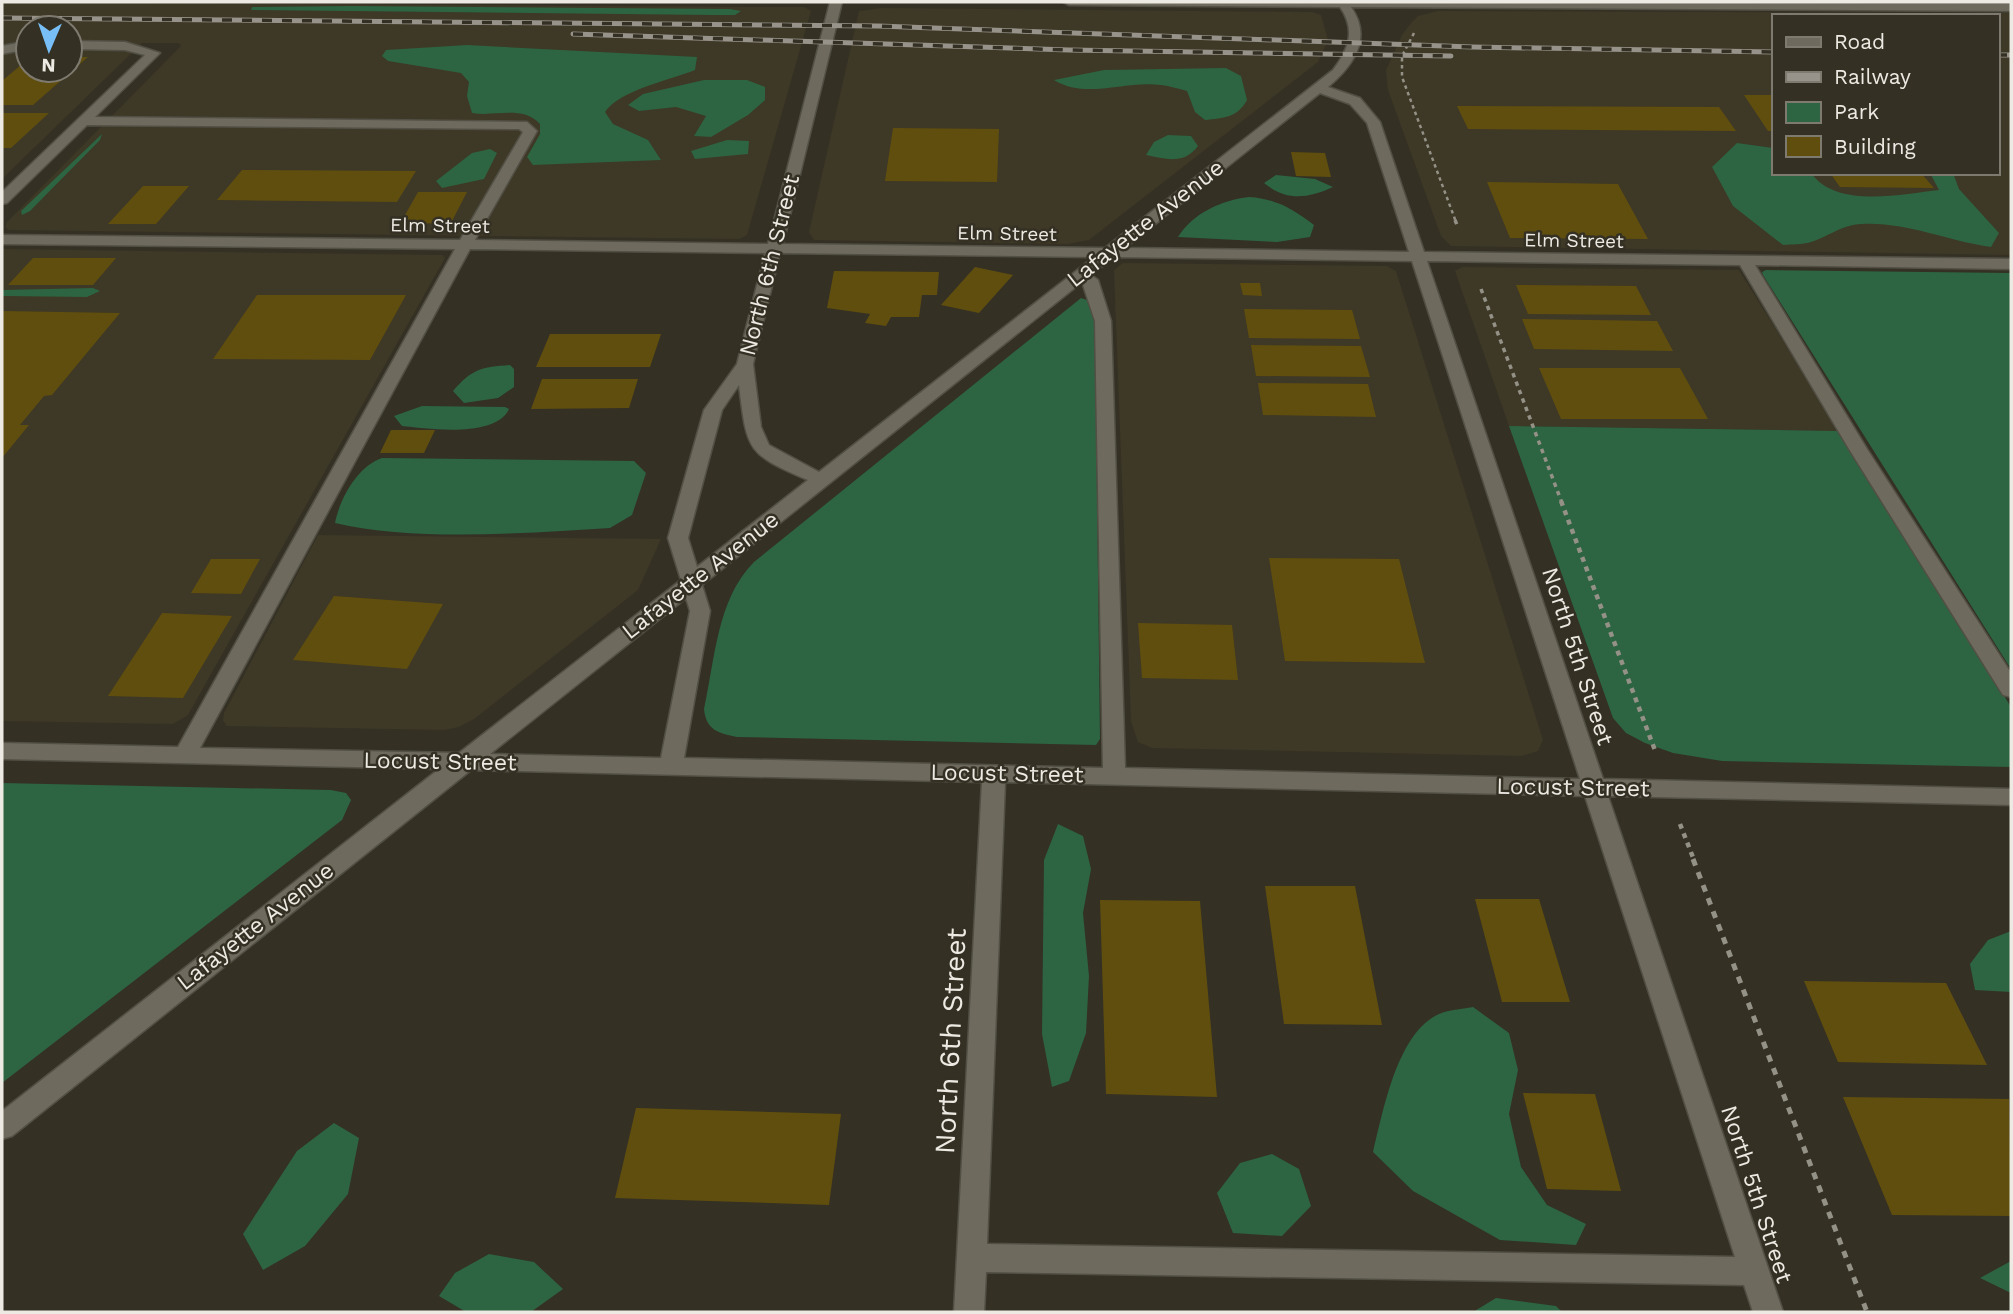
<svg xmlns="http://www.w3.org/2000/svg" width="2013" height="1314" font-family="'Work Sans',sans-serif">
<style>
.built{fill:#3e3826;fill-rule:evenodd}
.green{fill:#2d6441}
.building{fill:#604e0e}
.lines{fill:none;stroke-linecap:round;stroke-linejoin:round}
.minor-casing{stroke:#524f45;stroke-width:3}
.path-far3{stroke:#949187;stroke-width:2.5;stroke-dasharray:3.5 3.5;stroke-linecap:butt}
.path-far2{stroke:#949187;stroke-width:3.5;stroke-dasharray:4.5 4.5;stroke-linecap:butt}
.path-far1{stroke:#949187;stroke-width:4.5;stroke-dasharray:5 5;stroke-linecap:butt}
.path{stroke:#949187;stroke-width:5;stroke-dasharray:7 7;stroke-linecap:butt}
.minor{fill:#6e6a5d;fill-rule:evenodd}
.rail-casing{stroke:#97938a;stroke-width:5}
.rail{stroke:#343024;stroke-width:3.5;stroke-dasharray:10;stroke-linecap:butt}
.labels{text-anchor:middle;stroke-width:5;stroke-linejoin:round;paint-order:stroke}
.far-street-label{font-size:19px;fill:#edeae3;stroke:#343024}
.street-label{font-size:23px;fill:#edeae3;stroke:#343024}
.near-street-label{font-size:28px;fill:#edeae3;stroke:#343024}
</style>
<rect width="100%" height="100%" fill="#343024"/>
<!-- built -->
<path class="built" d="M 2,2 L 782,7 L 804,7 L 811,11 L 747,235 L 739,239 L 9,230 L 5,227 L 7,222 L 181,46 L 179,43 L 142,43 L 2,179 ZM 28,28 L 70,28 L 70,70 L 28,70 Z
M 881,8 L 1312,12 L 1321,15 L 1328,40 L 1318,62 L 1089,240 L 1068,244 L 814,240 L 809,232 L 859,11 Z
M 1438,11 L 2011,13 L 2011,255 L 1451,246 L 1441,236 L 1388,90 L 1386,70 L 1402,35 L 1411,23 L 1418,16 ZM 1773,16 L 1997,16 L 1997,173 L 1773,173 Z
M 2,249 L 442,255 L 445,258 L 188,715 L 173,724 L 2,721 Z
M 1123,263 L 1387,266 L 1396,271 L 1543,740 L 1538,751 L 1522,756 L 1152,748 L 1138,742 L 1131,721 L 1114,270 Z
M 1463,267 L 1739,270 L 1839,431 L 1509,426 L 1455,271 Z
M 318,535 L 661,539 L 638,590 L 474,719 L 459,727 L 444,730 L 227,726 L 223,721 L 224,713 Z"/>
<!-- green -->
<path class="green" d="M 351,6 L 730,9 L 741,11 L 735,15 L 711,15 L 251,10 L 252,7 Z
M 467,45 L 697,57 L 695,70 C 670,80 620,90 605,112 L 613,124 L 648,140 L 661,160 L 533,165 L 527,157 L 540,134 L 540,124 C 522,105 496,117 472,113 L 467,96 L 469,82 L 461,73 L 388,61 L 382,56 L 386,50 Z
M 1226,68 L 1241,76 L 1247,100 C 1237,118 1224,118 1205,120 L 1195,112 L 1187,91 C 1179,89 1170,86 1161,85 C 1125,80 1086,100 1054,80 L 1104,70 Z
M 704,80 L 747,80 L 765,87 L 765,100 L 748,115 L 711,137 L 694,136 L 706,116 L 676,107 L 639,111 L 628,105 L 643,94 Z
M 102,134 L 100,140 L 30,211 L 22,215 L 21,211 Z
M 1168,135 L 1191,136 L 1198,146 C 1184,165 1166,159 1146,155 L 1154,142 Z
M 727,140 L 749,141 L 748,154 L 695,159 L 691,151 Z
M 1737,143 L 1773,148 L 1773,173 L 1811,173 C 1837,209 1902,194 1939,190 L 1930,173 L 1953,173 L 1959,189 L 1999,233 L 1991,247 C 1947,241 1907,222 1862,224 C 1841,225 1828,237 1811,242 C 1802,245 1792,244 1783,245 L 1733,206 L 1712,167 Z
M 490,149 L 497,153 L 484,179 L 442,188 L 436,181 L 472,153 Z
M 1276,175 L 1315,179 L 1333,187 C 1307,199 1286,201 1264,183 Z
M 1249,197 C 1277,199 1293,209 1314,225 L 1310,237 L 1277,242 L 1178,237 C 1193,213 1222,200 1249,197 Z
M 1766,270 L 2011,273 L 2011,669 L 1763,275 L 1762,272 Z
M 93,288 L 100,291 L 87,297 L 2,296 L 2,290 Z
M 1081,298 L 1087,300 L 1094,311 L 1095,324 L 1100,739 L 1096,745 L 737,737 C 718,733 706,730 704,709 C 715,659 717,599 754,562 Z
M 510,365 L 514,369 L 514,387 L 498,398 L 464,403 L 453,391 C 472,369 481,367 510,365 Z
M 422,406 L 505,407 L 509,409 C 496,438 429,429 402,426 L 394,416 Z
M 1509,426 L 1839,431 L 2011,707 L 2011,767 L 1722,761 L 1673,753 L 1645,743 L 1626,733 L 1613,718 Z
M 382,458 L 634,461 L 646,473 L 632,515 L 610,528 C 528,533 414,542 335,523 C 340,498 358,466 382,458 Z
M 2,783 L 331,790 L 346,793 L 351,800 L 342,820 L 2,1083 Z
M 1058,824 L 1083,836 L 1091,869 L 1083,913 L 1089,976 L 1086,1033 L 1069,1081 L 1052,1087 L 1042,1034 L 1044,860 Z
M 2011,931 L 2011,992 L 1975,990 L 1970,964 L 1988,940 Z
M 1473,1007 L 1509,1033 L 1518,1070 L 1509,1114 L 1521,1167 L 1547,1205 L 1586,1224 L 1576,1245 L 1500,1240 L 1413,1191 L 1373,1152 C 1383,1112 1396,1038 1435,1016 C 1445,1010 1462,1009 1473,1007 Z
M 334,1123 L 359,1138 L 348,1194 L 305,1246 L 263,1270 L 243,1234 L 297,1151 Z
M 1272,1154 L 1299,1169 L 1311,1206 L 1282,1236 L 1233,1233 L 1217,1193 L 1240,1163 Z
M 489,1254 L 534,1262 L 563,1289 L 531,1312 L 466,1312 L 439,1296 L 455,1273 Z
M 2011,1261 L 2011,1293 L 1980,1278 Z
M 1496,1298 L 1556,1306 L 1562,1312 L 1473,1312 Z"/>
<!-- building -->
<path class="building" d="M 70,57 L 88,57 L 33,105 L 2,105 L 2,81 L 28,59 L 28,70 L 70,70 Z
M 1744,95 L 1773,95 L 1773,131 L 1768,131 Z
M 1457,106 L 1719,107 L 1736,131 L 1468,129 Z
M 2,113 L 49,113 L 11,148 L 2,148 Z
M 893,128 L 999,129 L 997,182 L 885,181 Z
M 1291,152 L 1325,153 L 1331,177 L 1296,176 Z
M 242,170 L 416,171 L 397,202 L 217,200 Z
M 1830,173 L 1921,173 L 1934,188 L 1840,187 Z
M 1487,182 L 1618,184 L 1648,239 L 1510,238 Z
M 143,186 L 189,186 L 156,224 L 108,224 Z
M 418,192 L 467,192 L 451,223 L 400,224 Z
M 33,258 L 116,258 L 93,285 L 8,285 Z
M 975,267 L 1013,275 L 979,313 L 941,305 Z
M 834,271 L 939,272 L 937,295 L 922,295 L 919,317 L 891,317 L 886,326 L 865,323 L 870,314 L 827,308 Z
M 1240,283 L 1260,283 L 1262,296 L 1243,295 Z
M 1516,285 L 1636,286 L 1651,315 L 1528,314 Z
M 257,295 L 406,295 L 370,360 L 213,359 Z
M 1244,309 L 1352,310 L 1360,339 L 1249,338 Z
M 2,311 L 120,313 L 52,395 L 44,396 L 20,425 L 29,425 L 2,458 Z
M 1522,319 L 1657,321 L 1673,351 L 1534,349 Z
M 550,334 L 661,334 L 650,367 L 536,367 Z
M 1251,345 L 1361,346 L 1370,377 L 1256,376 Z
M 1539,368 L 1680,368 L 1708,419 L 1561,419 Z
M 542,379 L 638,379 L 629,408 L 531,409 Z
M 1258,383 L 1368,384 L 1376,417 L 1263,415 Z
M 391,430 L 435,430 L 424,453 L 380,453 Z
M 1269,558 L 1399,559 L 1425,663 L 1285,661 Z
M 211,559 L 260,559 L 241,594 L 191,593 Z
M 334,596 L 443,604 L 407,669 L 293,660 Z
M 162,613 L 232,616 L 183,698 L 108,696 Z
M 1138,623 L 1232,625 L 1238,680 L 1142,678 Z
M 1265,886 L 1355,886 L 1382,1025 L 1284,1024 Z
M 1475,899 L 1539,899 L 1570,1002 L 1502,1002 Z
M 1100,900 L 1200,901 L 1217,1097 L 1106,1094 Z
M 1804,981 L 1946,983 L 1987,1065 L 1838,1062 Z
M 1523,1093 L 1595,1094 L 1621,1191 L 1547,1189 Z
M 1843,1097 L 2009,1099 L 2011,1216 L 1892,1215 Z
M 636,1108 L 841,1114 L 829,1205 L 615,1198 Z"/>
<g class="lines">
<!-- minor casing -->
<g class="minor-casing">
<path id="minor" d="M 830,2 L 842,2 L 783,244 L 1105,248 L 1333,70 C 1349,49 1356,30 1340,7 L 1069,5 L 1063,2 L 2011,4 L 2011,11 L 1351,7 C 1373,38 1353,66 1328,87 L 1360,98 L 1380,122 L 1424,252 L 2011,259 L 2011,269 L 1755,265 L 1867,449 L 2011,673 L 2011,697 L 2003,695 L 1849,449 L 1740,265 L 1427,261 L 1603,779 L 2011,789 L 2011,805 L 1608,796 L 1783,1312 L 1753,1312 L 1744,1285 L 986,1272 L 984,1312 L 954,1312 L 982,782 L 471,770 L 12,1136 L 2,1139 L 2,1111 L 439,769 L 2,759 L 2,743 L 178,747 L 455,249 L 2,244 L 2,235 L 460,240 L 523,132 L 519,129 L 87,125 L 7,203 L 2,204 L 2,192 L 145,55 L 125,50 L 70,49 L 70,41 L 125,42 L 160,53 L 95,117 L 527,122 L 537,131 L 475,240 L 768,244 ZM 1320,93 L 1350,104 L 1367,123 L 1409,252 L 1125,248 ZM 470,249 L 765,253 L 737,364 L 704,410 L 668,538 L 681,580 L 459,753 L 200,748 ZM 780,253 L 1094,257 L 819,472 L 769,445 L 761,427 L 753,364 ZM 1114,257 L 1412,261 L 1580,779 L 1125,768 L 1111,321 L 1098,280 L 1091,275 ZM 1082,282 L 1095,321 L 1103,768 L 684,758 L 710,611 L 702,585 ZM 739,385 C 747,450 746,454 808,480 L 697,567 L 688,538 L 722,410 ZM 686,598 L 690,611 L 661,758 L 490,754 ZM 1005,782 L 1585,796 L 1735,1257 L 987,1244 Z
M 28,41 L 28,49 L 2,54 L 2,46 Z"/>
</g>
<!-- path-far3 -->
<path class="path-far3" d="M 1414,33 L 1402,56 L 1402,77 L 1456,222"/>
<!-- path-far2 -->
<path class="path-far2" d="M 1455,220 L 1457,225
M 1481,289 L 1562,503"/>
<!-- path-far1 -->
<path class="path-far1" d="M 1561,501 L 1656,753
M 1680,824 L 1694,860"/>
<!-- path -->
<path class="path" d="M 1693,859 L 1867,1312"/>
<!-- minor -->
<use href="#minor" class="minor"/>
<!-- rail casing -->
<g class="rail-casing">
<path id="rail" d="M 2,18 L 878,26 L 1472,47 L 1773,52
M 573,34 L 1069,50 L 1451,56
M 1997,55 L 2011,55"/>
</g>
<!-- rail -->
<use href="#rail" class="rail"/>
</g>
<g class="labels">
<!-- far-street labels -->
<g class="far-street-label">
<text transform="translate(440 225) rotate(1)" y="7">Elm Street</text>
<text transform="translate(1007 233) rotate(1)" y="7">Elm Street</text>
<text transform="translate(1574 240) rotate(1)" y="7">Elm Street</text>
</g>
<!-- street labels -->
<g class="street-label">
<text transform="translate(1145 223) rotate(-38)" y="8">Lafayette Avenue</text>
<text transform="translate(769 265) rotate(-76)" y="8">North 6th Street</text>
<text transform="translate(700 575) rotate(-38)" y="8">Lafayette Avenue</text>
<text transform="translate(1578 656) rotate(72)" y="8">North 5th Street</text>
<text transform="translate(440 761) rotate(1)" y="8">Locust Street</text>
<text transform="translate(1007 773) rotate(1)" y="8">Locust Street</text>
<text transform="translate(1573 787) rotate(1)" y="8">Locust Street</text>
<text transform="translate(255 926) rotate(-38)" y="8">Lafayette Avenue</text>
<text transform="translate(1757 1194) rotate(72)" y="8">North 5th Street</text>
</g>
<!-- near-street labels -->
<g class="near-street-label">
<text transform="translate(950 1041) rotate(-87)" y="10">North 6th Street</text>
</g>
</g>
<!-- border -->
<rect width="2013" height="1314" fill="none" stroke="#edeae3" stroke-width="7"/>
<!-- legend -->
<rect x="1772" y="14" width="228" height="161" fill="#343024" stroke="#7e7a70" stroke-width="2"/>
<rect x="1786" y="37" width="35" height="10" fill="#6e6a5d" stroke="#7e7a70" stroke-width="2"/>
<text x="1834" y="49" font-size="21" fill="#edeae3">Road</text>
<rect x="1786" y="72" width="35" height="10" fill="#97938a" stroke="#7e7a70" stroke-width="2"/>
<text x="1834" y="84" font-size="21" fill="#edeae3">Railway</text>
<rect x="1786" y="102" width="35" height="21" fill="#2d6441" stroke="#7e7a70" stroke-width="2"/>
<text x="1834" y="119" font-size="21" fill="#edeae3">Park</text>
<rect x="1786" y="136" width="35" height="21" fill="#604e0e" stroke="#7e7a70" stroke-width="2"/>
<text x="1834" y="154" font-size="21" fill="#edeae3">Building</text>
<!-- north arrow -->
<g transform="translate(49 49) rotate(182)"><circle r="33" fill="#343024" stroke="#7e7a70" stroke-width="2"/>
<path d="M0-5L12 26L0 18L-12 26Z" fill="#78bff8"/>
<text y="-10" font-size="19" font-weight="bold" text-anchor="middle" fill="#edeae3">N</text>
</g>
</svg>
